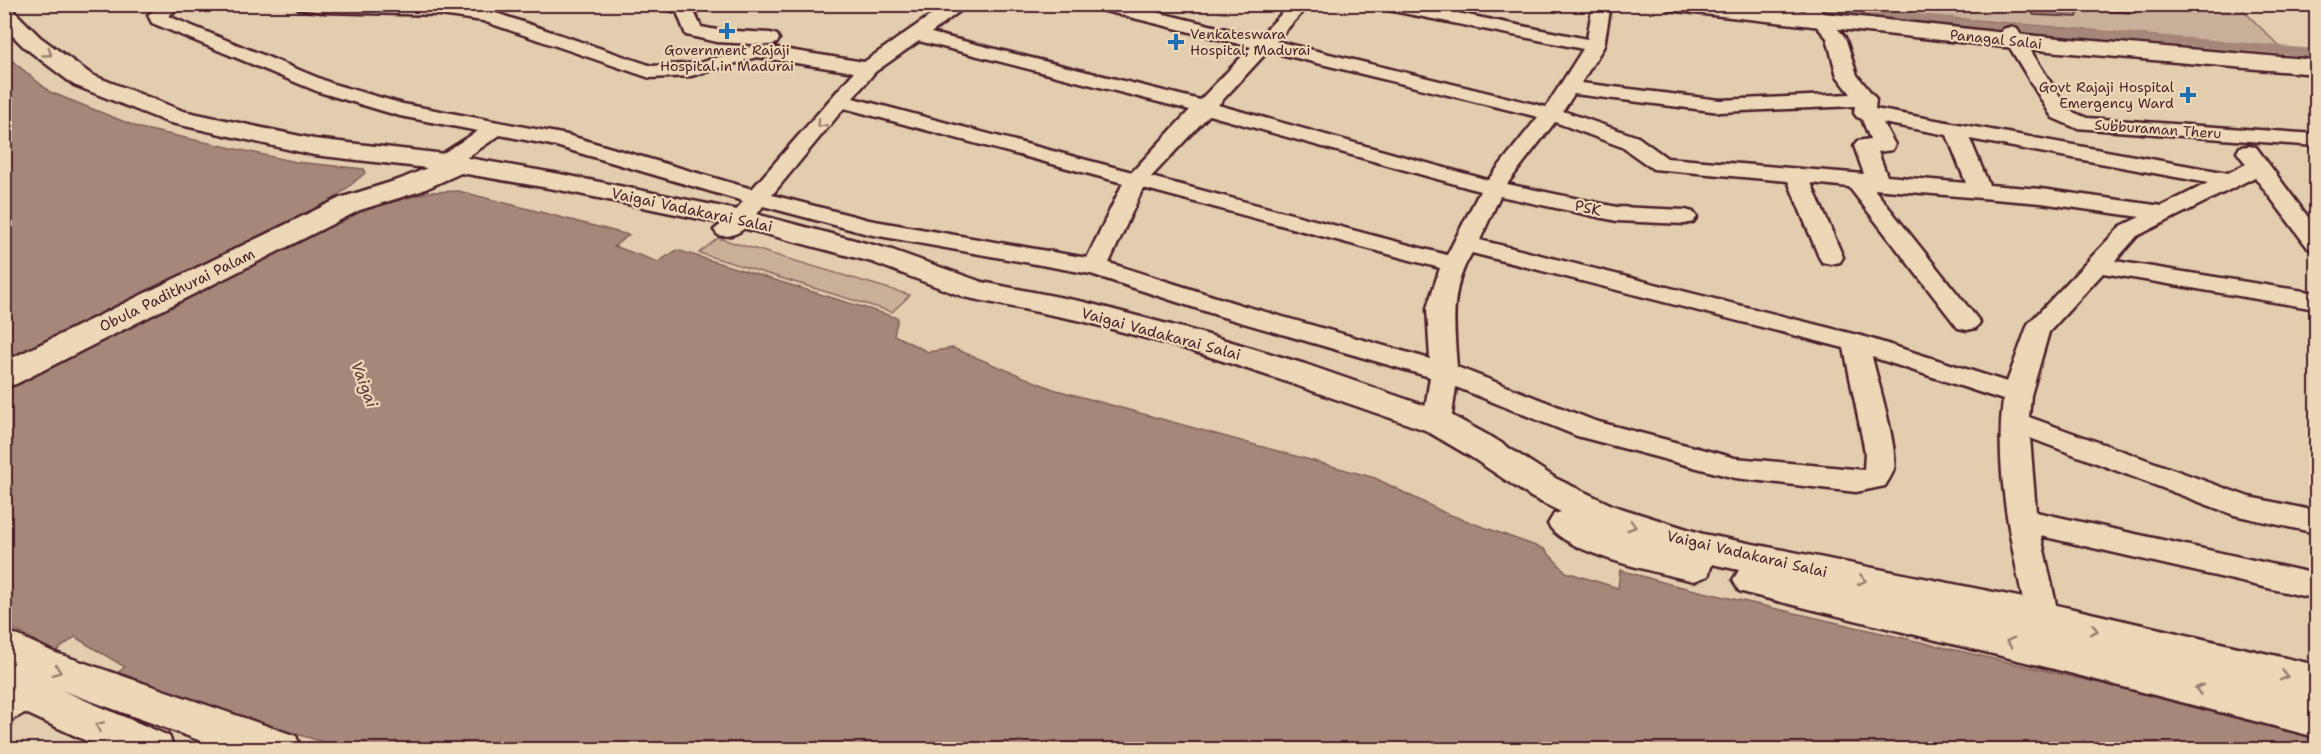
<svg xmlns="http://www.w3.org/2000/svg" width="2321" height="754" font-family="'Shantell Sans',sans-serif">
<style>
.green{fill:#c9b098;stroke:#8a6862;stroke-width:1.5}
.water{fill:#a58879;stroke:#815e5a;stroke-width:1.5}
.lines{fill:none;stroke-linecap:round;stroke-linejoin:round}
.canal{fill:#a58879;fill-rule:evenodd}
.minor-casing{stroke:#4a1f2b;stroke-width:5}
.major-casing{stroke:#4a1f2b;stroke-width:5}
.minor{fill:#ecd8b6;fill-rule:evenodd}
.major{fill:#ecd8b6;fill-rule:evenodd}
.wall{fill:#9e8676;stroke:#4a1f2b;stroke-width:1.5}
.shaded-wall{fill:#816d60;stroke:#4a1f2b;stroke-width:1.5}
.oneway{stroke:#9b7c70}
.poi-dot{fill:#1f6fb2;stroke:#ecd8b6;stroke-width:2}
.labels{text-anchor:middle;stroke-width:4.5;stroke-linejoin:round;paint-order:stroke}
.far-poi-label{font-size:14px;fill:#4a1f2b;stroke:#ecd8b6;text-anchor:start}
.far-street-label{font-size:14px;fill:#4a1f2b;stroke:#ecd8b6}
.street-label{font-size:15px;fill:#4a1f2b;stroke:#ecd8b6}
.water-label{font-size:16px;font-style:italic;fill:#61393e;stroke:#ecd8b6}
</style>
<rect width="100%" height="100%" fill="#e2cdae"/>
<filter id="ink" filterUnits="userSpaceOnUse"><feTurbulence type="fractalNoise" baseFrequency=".0167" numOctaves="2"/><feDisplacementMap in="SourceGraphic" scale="12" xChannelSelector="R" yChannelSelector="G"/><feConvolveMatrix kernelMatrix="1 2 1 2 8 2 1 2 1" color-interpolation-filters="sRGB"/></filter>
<g filter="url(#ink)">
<!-- green -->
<path class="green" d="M 1803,5 L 2238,5 L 2280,47 Z
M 718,238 L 910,295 L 892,312 L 699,253 Z"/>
<!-- water -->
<path class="water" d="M 4,54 L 50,92 L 140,128 L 296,162 L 364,169 L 365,173 L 335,198 L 365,210 L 429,192 L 459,191 L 629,235 L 614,246 L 658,262 L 677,250 L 898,318 L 894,335 L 928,352 L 953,348 L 1053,389 L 1375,478 L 1445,513 L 1544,549 L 1566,572 L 1618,588 L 1620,570 L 1669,584 L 2316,733 L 2316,749 L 346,749 L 111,678 L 125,667 L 75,637 L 55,652 L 5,624 Z"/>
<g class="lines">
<!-- canal -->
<path class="canal" d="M 1781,4 L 1827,4 L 1979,21 L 2316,49 L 2316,57 L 1979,29 L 1787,8 Z"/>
<!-- minor casing -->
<g class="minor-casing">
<path id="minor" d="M 162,4 L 185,4 L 168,16 L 333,84 L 403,104 L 567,135 L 752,189 L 854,72 L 757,57 L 691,76 L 650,78 L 483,21 L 441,15 L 322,12 L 299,9 L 290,4 L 464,6 L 493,12 L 652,66 L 700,63 L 757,45 L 864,62 L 947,4 L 969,4 L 931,33 L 1200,100 L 1251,47 L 1093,8 L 1090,4 L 1123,4 L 1259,37 L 1291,4 L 1310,4 L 1276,41 L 1546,107 L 1583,49 L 1383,9 L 1374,4 L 1413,4 L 1587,39 L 1593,4 L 1611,4 L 1604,46 L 1581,83 L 1720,100 L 1851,94 L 1837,76 L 1827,38 L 1804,12 L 1807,8 L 1819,8 L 1845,37 L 1857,75 L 1876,99 L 1875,109 L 2228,173 L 2246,164 L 2237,152 L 2240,147 L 2248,146 L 2256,147 L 2316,228 L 2316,250 L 2308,248 L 2255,177 L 2137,236 L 2115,261 L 2316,293 L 2316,309 L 2103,273 L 2049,332 L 2031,395 L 2029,417 L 2249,497 L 2316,511 L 2316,533 L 2234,515 L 2030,438 L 2036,512 L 2316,574 L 2316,599 L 2041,536 L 2059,618 L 2055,627 L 2043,631 L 2031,627 L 2027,618 C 2012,548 1994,471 2003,400 L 1872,357 C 1878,382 1898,448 1894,469 C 1892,475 1888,481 1885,486 L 1856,492 L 1735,478 L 1577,436 L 1456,387 L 1451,422 L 1447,429 L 1437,432 L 1427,429 L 1423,422 L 1430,377 L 1223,317 L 1091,274 L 868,234 L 763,206 C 752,222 739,240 718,235 L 714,230 L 734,214 L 743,201 L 556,146 L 500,135 L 453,167 L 445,169 L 437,167 L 434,162 L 437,157 L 478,131 L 400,116 L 319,92 L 152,23 L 148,15 ZM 919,41 L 1190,110 L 1132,172 L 853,98 L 875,72 ZM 1268,51 L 1538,117 L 1488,180 L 1218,105 ZM 1574,94 L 1720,112 L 1855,106 L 1854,113 L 1857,117 L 1862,119 L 1870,139 L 1857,141 L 1854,146 L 1864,174 L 1667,158 L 1638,137 L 1563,111 ZM 844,108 L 1123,183 L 1087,258 L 869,220 L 772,195 ZM 1209,115 L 1480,191 L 1447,255 L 1151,177 ZM 1555,122 L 1622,147 L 1653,169 L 1788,181 L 1819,257 L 1822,262 L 1831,264 L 1840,262 L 1843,257 L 1811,183 L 1849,187 L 1958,328 L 1967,330 L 1976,328 L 1980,322 L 1874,189 L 2041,203 L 2140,217 L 2121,226 L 2028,324 L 2007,382 L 1865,337 L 1480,240 L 1500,196 L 1617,221 L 1685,224 L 1693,222 L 1697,217 L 1693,212 L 1685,210 L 1617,207 L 1507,184 ZM 1883,123 L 1947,135 L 1966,183 L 1887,176 L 1878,152 L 1892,150 L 1895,145 ZM 1970,139 L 2208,183 L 2162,206 L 2041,189 L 1989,185 ZM 1143,188 L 1440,268 L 1427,308 L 1430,359 L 1241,305 L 1109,263 ZM 1472,253 L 1844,348 L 1865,452 L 1864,470 L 1735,458 L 1595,421 L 1457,367 C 1454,326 1449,289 1472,253 Z
M 658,4 L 691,5 L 701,27 L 717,30 L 770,33 L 777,35 L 779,39 L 777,43 L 770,45 L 717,42 L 686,35 L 677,12 L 661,8 Z
M 2010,27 L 2017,29 L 2068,110 L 2087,118 L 2316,134 L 2316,146 L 2076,128 L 2053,118 L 2050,114 L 2001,33 L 2003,29 Z
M 24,679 L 36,684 L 41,694 C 34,709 20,717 4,723 L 4,689 Z"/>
</g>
<!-- major casing -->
<g class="major-casing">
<path id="major" d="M 1665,4 L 1741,4 L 2014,34 L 2316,60 L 2316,74 L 2014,48 L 1676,11 L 1668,9 Z
M 4,7 L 12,9 L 40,37 L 92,75 L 183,111 L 314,139 L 445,154 L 560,174 L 752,213 L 892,250 L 982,282 L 1084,302 L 1205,334 L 1305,364 L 1449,414 L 1495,439 L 1557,479 L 1614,506 L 1703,534 L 2043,602 L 2316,665 L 2316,737 L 2054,669 L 1753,595 L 1739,591 L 1733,580 L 1739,570 L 1712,564 L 1708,576 L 1694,581 C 1660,573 1565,554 1548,524 L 1554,514 L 1561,512 L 1531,497 L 1471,457 L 1425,430 L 1281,380 L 1183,348 L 1082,321 L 964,297 L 872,262 L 739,227 L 560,190 L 461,173 L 421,191 L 360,210 L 16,384 L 4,387 L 4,362 L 340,198 L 401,179 L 427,168 L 314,155 L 167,122 L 74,85 L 24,47 L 4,27 Z
M 4,629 L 53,652 L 296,736 L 302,750 L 226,750 L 61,690 L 169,736 L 175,750 L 106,750 L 4,703 L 4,667 L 8,668 L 4,666 Z"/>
</g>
<!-- minor -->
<use href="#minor" class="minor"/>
<!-- major -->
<use href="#major" class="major"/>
</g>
<!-- wall -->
<path class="wall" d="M 1973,4 L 2178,4 L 2177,8 L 2145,5 L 2134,13 L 2080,10 L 2077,17 L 2034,15 L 2028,8 Z"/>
<!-- shaded-wall -->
<path class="shaded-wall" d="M 2138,4 L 2145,4 L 2134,13 Z"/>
<!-- one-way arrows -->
<defs><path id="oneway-chevron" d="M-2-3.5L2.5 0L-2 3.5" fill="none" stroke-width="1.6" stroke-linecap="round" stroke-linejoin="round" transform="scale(1.5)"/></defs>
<g class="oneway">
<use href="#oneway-chevron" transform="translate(48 53) rotate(36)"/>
<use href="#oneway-chevron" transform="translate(821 124) rotate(131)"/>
<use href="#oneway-chevron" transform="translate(1632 526) rotate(17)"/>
<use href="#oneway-chevron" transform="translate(1862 580) rotate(12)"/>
<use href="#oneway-chevron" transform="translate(2094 630) rotate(14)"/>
<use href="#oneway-chevron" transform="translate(2010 642) rotate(-166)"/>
<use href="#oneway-chevron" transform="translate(57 671) rotate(20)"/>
<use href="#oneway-chevron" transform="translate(2284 676) rotate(14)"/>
<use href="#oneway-chevron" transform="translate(2199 689) rotate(-166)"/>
<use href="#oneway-chevron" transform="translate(99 726) rotate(-157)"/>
</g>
</g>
<!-- markers -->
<g class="poi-dot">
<path d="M724 22h6v6h6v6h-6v6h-6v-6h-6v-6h6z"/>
<path d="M1173 33h6v6h6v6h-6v6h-6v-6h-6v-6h6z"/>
<path d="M2185 86h6v6h6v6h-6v6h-6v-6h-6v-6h6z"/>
</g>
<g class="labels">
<!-- far-poi labels -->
<g class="far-poi-label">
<text x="1190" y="39">Venkateswara<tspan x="1190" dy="16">Hospital, Madurai</tspan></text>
<text x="727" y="55" text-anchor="middle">Government Rajaji<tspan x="727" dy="16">Hospital in Madurai</tspan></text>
<text x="2174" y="92" text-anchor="end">Govt Rajaji Hospital<tspan x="2174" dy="16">Emergency Ward</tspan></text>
</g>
<!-- far-street labels -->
<g class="far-street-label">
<text transform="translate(1996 39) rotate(6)" y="5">Panagal Salai</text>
<text transform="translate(2158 129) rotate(4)" y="5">Subburaman Theru</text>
</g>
<!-- street labels -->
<g class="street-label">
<text transform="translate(1588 208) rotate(12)" y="5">PSK</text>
<text transform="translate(692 210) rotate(12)" y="5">Vaigai Vadakarai Salai</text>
<text transform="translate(177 290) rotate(-26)" y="5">Obula Padithurai Palam</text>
<text transform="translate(1161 334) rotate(15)" y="5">Vaigai Vadakarai Salai</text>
<text transform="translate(1747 554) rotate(13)" y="5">Vaigai Vadakarai Salai</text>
</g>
<!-- water labels -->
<g class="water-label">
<text transform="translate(365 384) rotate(69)" y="6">Vaigai</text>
</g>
</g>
<!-- margin -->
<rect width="2321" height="754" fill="none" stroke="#ecd8b6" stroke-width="24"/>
<rect x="12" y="12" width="2297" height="730" fill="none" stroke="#4a1f2b" stroke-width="2" filter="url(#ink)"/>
</svg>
